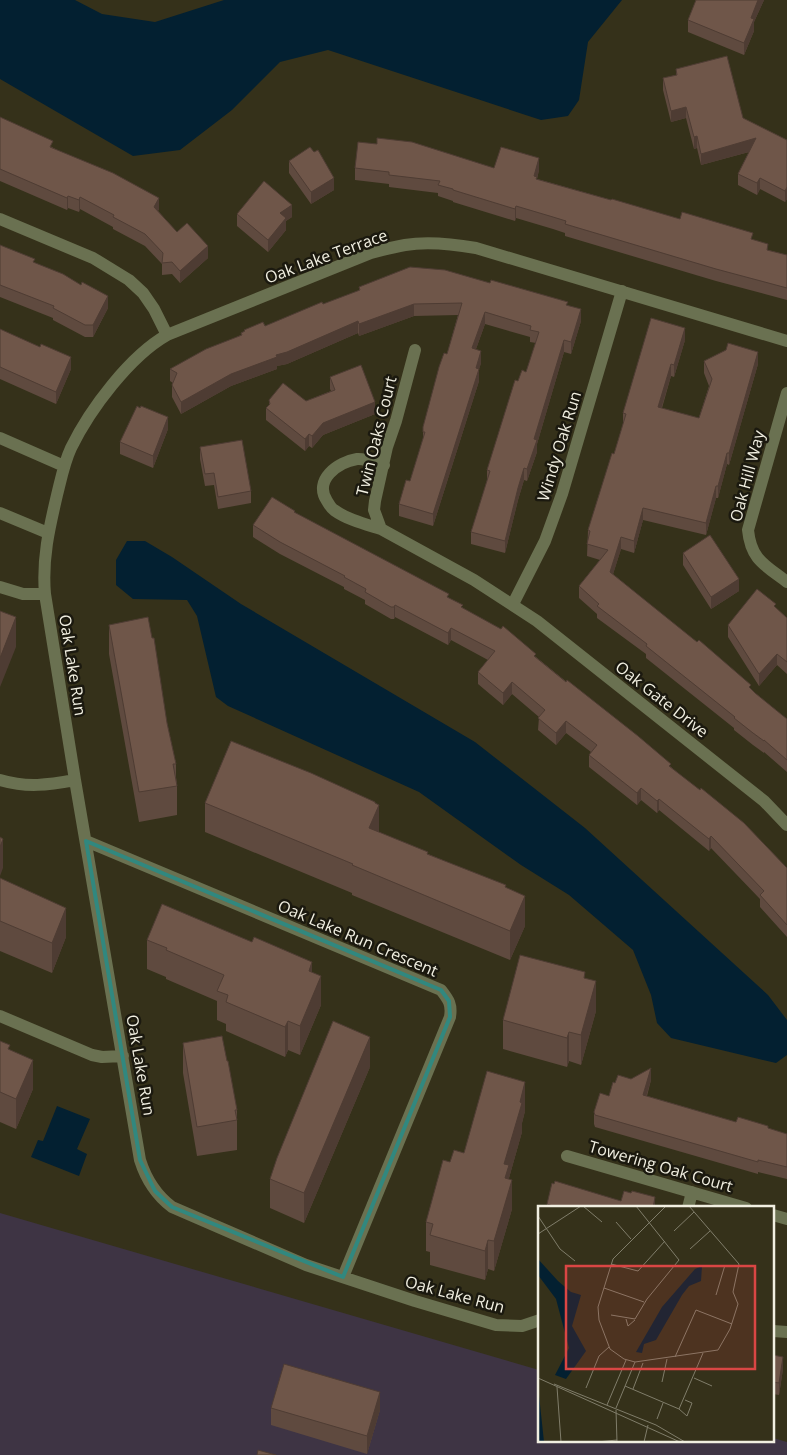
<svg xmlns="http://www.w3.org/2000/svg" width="787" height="1455" font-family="'Open Sans',sans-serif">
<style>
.commercial{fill:#3e3444}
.water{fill:#032031}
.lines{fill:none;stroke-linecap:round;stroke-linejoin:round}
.minor{stroke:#6a7151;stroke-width:12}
.wall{fill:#5f4a3f}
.shaded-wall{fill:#4e3c33}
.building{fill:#6f5649;stroke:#4e3c33}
.marked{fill:none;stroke:#31887f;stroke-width:4;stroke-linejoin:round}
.labels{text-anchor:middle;stroke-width:5;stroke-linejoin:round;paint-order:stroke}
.street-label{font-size:16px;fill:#f1efe1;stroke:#1b190f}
.inset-road{fill:none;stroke:#807d6a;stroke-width:1}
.view{fill:#da4644;fill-opacity:0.15;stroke:#da4644;stroke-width:2.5}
.inset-edge{fill:none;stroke:#f1efe1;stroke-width:2.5}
</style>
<rect width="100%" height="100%" fill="#35311a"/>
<!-- commercial -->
<path class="commercial" d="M 0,1213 L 539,1370 L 540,1441 L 773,1441 L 773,1438 L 787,1442 L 787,1455 L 0,1455 Z"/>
<!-- water -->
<path class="water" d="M 0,0 L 75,0 L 102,14 L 155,22 L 224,0 L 622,0 L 588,42 L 579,100 L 568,116 L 541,120 L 328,50 L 280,62 L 232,110 L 180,150 L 133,156 L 0,79 Z
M 127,541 L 145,541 L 172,557 L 241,604 L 475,742 L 585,828 L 768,995 L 787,1020 L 787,1055 L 776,1063 L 671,1038 L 657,1023 L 651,995 L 633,950 L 569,895 L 521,865 L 419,792 L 228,706 L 216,697 L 197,616 L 187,600 L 133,599 L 116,585 L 116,560 Z
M 57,1106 L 90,1119 L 77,1149 L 87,1154 L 79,1176 L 31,1157 L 38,1140 L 43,1141 Z"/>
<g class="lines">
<!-- minor -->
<path class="minor" d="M 0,219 L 93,258 L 129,280 L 143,293 L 154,309 L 167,335
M 415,350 L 396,421 L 387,447 L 375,501 L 374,510 L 381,529 L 474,580 L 537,621 L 764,801 L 787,825
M 787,393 L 748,530 C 751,560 765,565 787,582
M 0,438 L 64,466
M 0,513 L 48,533
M 381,529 C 365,524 348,520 334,510 C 331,508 329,504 327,501 C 313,480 338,462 357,459 C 365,458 376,463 384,465
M 0,587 L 23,594 L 45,594
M 513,604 L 545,541 L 562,494 L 622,291
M 0,780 C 27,788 48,785 75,780
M 86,841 L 441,990 C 449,1000 452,1005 450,1017 L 343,1277
M 0,1016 L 92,1055 L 102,1057 L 123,1056
M 567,1156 L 746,1208
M 688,1208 L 692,1192
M 773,1215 L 787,1219
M 540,1320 L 522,1326 L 496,1325 L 415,1301 L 306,1265 L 172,1207 C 156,1195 146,1179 140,1160 L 75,780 L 45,594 C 42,559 49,529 57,495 C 61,479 64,463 71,448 C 90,409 130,356 167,335 L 371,253 C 382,250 394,247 405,245 C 428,241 453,244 476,248 L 787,341
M 773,1331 L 787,1332"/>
</g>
<!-- wall -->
<path class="wall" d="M 696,0 L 764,0 L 754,22 L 754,31 L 744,55 L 688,32 L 688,20 Z
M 676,69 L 743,118 L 787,140 L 787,199 L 785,202 L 760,189 L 757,195 L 738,185 L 738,174 L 749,152 L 701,165 L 697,148 L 694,149 L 686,118 L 671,122 L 663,90 L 663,78 L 676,75 Z
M 0,117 L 159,209 L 158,211 L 177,232 L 208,258 L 180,283 L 172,274 L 162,275 L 162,264 L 145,246 L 113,229 L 113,227 L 80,209 L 79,212 L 68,208 L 67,210 L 0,181 Z
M 289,161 L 334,190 L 311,204 L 289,173 Z
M 355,168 L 494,168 L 539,170 L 537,179 L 753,240 L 768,250 L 787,255 L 787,300 L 716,281 L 565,236 L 565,233 L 553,229 L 516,218 L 515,221 L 453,202 L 453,201 L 438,196 L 438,193 L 389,187 L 389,184 L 355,180 Z
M 237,214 L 292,217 L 286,221 L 286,230 L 268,252 L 237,226 Z
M 0,245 L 35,263 L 108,308 L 93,337 L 85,337 L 53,320 L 53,318 L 0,297 Z
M 490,283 L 568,305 L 581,321 L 571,354 L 564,352 L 537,444 L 537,452 L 527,481 L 524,480 L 518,500 L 505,553 L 471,544 L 471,532 L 487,481 L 487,470 L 518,381 L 526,372 L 536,343 L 530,342 L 530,337 L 485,324 L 476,349 L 481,363 L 479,369 L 479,381 L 433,526 L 399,516 L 399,504 L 410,481 L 423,439 L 423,427 L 447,354 L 458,315 L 414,316 L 359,336 L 358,333 L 287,364 L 277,366 L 277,369 L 231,386 L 181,414 L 172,397 L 172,385 L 173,383 L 170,381 L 170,369 L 241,335 L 241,333 L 244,332 L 244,330 L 265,326 L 359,291 L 359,287 Z
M 0,329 L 71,369 L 56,404 L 0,379 Z
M 685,340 L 674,377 L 671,376 L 662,408 L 699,418 L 709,386 L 704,373 L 704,361 L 758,364 L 729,465 L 727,464 L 718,498 L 716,498 L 706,535 L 643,520 L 634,553 L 621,549 L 613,574 L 755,693 L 787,719 L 787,772 L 764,752 L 764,753 L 753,745 L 734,730 L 734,728 L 646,658 L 646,654 L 597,618 L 597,614 L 579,598 L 579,586 L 600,560 L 587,556 L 588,530 L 614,454 L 623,424 L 623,413 Z
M 330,377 L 375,414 L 323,435 L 312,448 L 309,446 L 305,451 L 266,420 L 266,408 L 269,405 L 269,400 L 306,401 L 331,391 L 330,389 Z
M 168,429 L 153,468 L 120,454 L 120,442 Z
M 200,447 L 251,491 L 251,503 L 218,509 L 214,485 L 205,486 L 200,459 Z
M 295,513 L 449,598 L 463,608 L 536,657 L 671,767 L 787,868 L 787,937 L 760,907 L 760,899 L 711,848 L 709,851 L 659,810 L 657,813 L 641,800 L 637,805 L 589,767 L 589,755 L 591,752 L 566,733 L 556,745 L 538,730 L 539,717 L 512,694 L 503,705 L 478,684 L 478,672 L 488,660 L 451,640 L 448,645 L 395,617 L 394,619 L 391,619 L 365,604 L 365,600 L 344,589 L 344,587 L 280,554 L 253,537 L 253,525 Z
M 683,553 L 739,591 L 711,609 L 683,565 Z
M 776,608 L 787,618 L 787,674 L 777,665 L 759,686 L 728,637 L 728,625 Z
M 109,625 L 167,723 L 176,764 L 176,777 L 177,786 L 177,815 L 139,822 L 109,654 Z
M 205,803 L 375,803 L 379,832 L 428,854 L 506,887 L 525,926 L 510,960 L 352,895 L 352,893 L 205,832 Z
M 0,878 L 66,937 L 52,973 L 0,951 Z
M 147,940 L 312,972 L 321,1005 L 300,1055 L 288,1050 L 285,1057 L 226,1031 L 226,1024 L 217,1020 L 217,1001 L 166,979 L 166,977 L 147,969 Z
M 585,979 L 596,1011 L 581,1065 L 569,1061 L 567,1067 L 503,1049 L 503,1020 Z
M 0,1041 L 10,1050 L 33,1089 L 16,1129 L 0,1122 Z
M 183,1043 L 227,1061 L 237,1110 L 237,1150 L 197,1156 L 183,1073 Z
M 370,1067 L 304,1223 L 270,1208 L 270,1179 Z
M 631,1079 L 651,1080 L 647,1096 L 736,1122 L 768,1129 L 787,1134 L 787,1179 L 758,1172 L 758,1174 L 595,1127 L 594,1124 L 594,1112 L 609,1096 L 615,1083 Z
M 525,1111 L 522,1123 L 522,1132 L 509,1178 L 512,1209 L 494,1271 L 488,1269 L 485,1280 L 430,1265 L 430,1252 L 426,1251 L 426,1222 L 450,1162 Z
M 621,1201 L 655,1208 L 547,1208 L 547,1204 Z
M 773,1355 L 783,1369 L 779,1395 L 773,1394 Z
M 271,1408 L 380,1410 L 367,1454 L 271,1425 Z"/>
<!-- shaded-wall -->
<path class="shaded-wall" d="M 758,0 L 764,0 L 754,22 L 754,31 L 744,55 L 744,43 L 751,18 Z
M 686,107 L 686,118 L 671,122 L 671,111 Z
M 697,136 L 697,148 L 694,149 L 694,137 Z
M 756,138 L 756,150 L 701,165 L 701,154 Z
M 539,158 L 539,170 L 537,178 L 537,189 L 534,176 Z
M 334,178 L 334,190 L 311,204 L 311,192 Z
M 760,178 L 760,189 L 757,195 L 757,183 Z
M 787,187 L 787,199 L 785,202 L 785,191 Z
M 68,196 L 68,208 L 67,210 L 67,198 Z
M 80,197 L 80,209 L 79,212 L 79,200 Z
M 159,198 L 159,209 L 154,219 L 154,207 Z
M 292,205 L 292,217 L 286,221 L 286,230 L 268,252 L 268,240 L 280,213 Z
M 516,206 L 516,218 L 515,221 L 515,209 Z
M 208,246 L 208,258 L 180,283 L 180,271 Z
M 108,296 L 108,308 L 93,337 L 93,325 Z
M 414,304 L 414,316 L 359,336 L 359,324 Z
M 581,309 L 581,321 L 571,354 L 571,342 Z
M 485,312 L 485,324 L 472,360 L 472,348 Z
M 358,321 L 358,333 L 287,364 L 277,366 L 277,369 L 231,386 L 181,414 L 181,402 L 231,374 L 276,355 Z
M 685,328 L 685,340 L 674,377 L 674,365 Z
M 564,340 L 564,352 L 537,444 L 537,452 L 527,481 L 527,469 L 534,439 Z
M 481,351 L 481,363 L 479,370 L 479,369 L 479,381 L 433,526 L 433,514 Z
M 758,352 L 758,364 L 729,465 L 729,453 Z
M 71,357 L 71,369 L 56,404 L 56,392 Z
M 671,364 L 671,376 L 658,419 L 658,407 Z
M 375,402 L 375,414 L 323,435 L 312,448 L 312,436 L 323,423 Z
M 168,417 L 168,429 L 153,468 L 153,456 Z
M 309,434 L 309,446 L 305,451 L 305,439 Z
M 727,453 L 727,464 L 718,498 L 718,486 Z
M 524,468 L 524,480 L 518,500 L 505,553 L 505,541 L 518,488 Z
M 716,486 L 716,498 L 706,535 L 706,523 Z
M 643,508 L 643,520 L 634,553 L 634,541 Z
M 621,537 L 621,549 L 610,584 L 610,572 Z
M 739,579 L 739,591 L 711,609 L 711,597 Z
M 395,605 L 395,617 L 394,619 L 394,607 Z
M 16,617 L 16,647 L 0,687 L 0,658 Z
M 451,628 L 451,640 L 448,645 L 448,633 Z
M 777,654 L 777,665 L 759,686 L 759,674 Z
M 512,682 L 512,694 L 503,705 L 503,693 Z
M 566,721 L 566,733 L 556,745 L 556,733 Z
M 641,788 L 641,800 L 637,805 L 637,793 Z
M 659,799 L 659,810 L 657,813 L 657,801 Z
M 379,805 L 379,834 L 369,828 Z
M 711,836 L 711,848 L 709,851 L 709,839 Z
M 3,839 L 3,868 L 0,876 L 0,847 Z
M 525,896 L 525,926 L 510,960 L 510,931 Z
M 66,908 L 66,937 L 52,973 L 52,943 Z
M 312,962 L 312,991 L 309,971 Z
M 321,976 L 321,1005 L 300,1055 L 300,1026 Z
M 596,981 L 596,1011 L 581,1065 L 581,1035 Z
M 288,1021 L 288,1050 L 285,1057 L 285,1027 Z
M 569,1032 L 569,1061 L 567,1067 L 567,1038 Z
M 370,1037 L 370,1067 L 304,1223 L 304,1193 Z
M 33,1060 L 33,1089 L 16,1129 L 16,1099 Z
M 651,1068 L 651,1080 L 643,1107 L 643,1095 Z
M 525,1082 L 525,1111 L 522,1123 L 522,1132 L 509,1178 L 509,1191 L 512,1180 L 512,1209 L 494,1271 L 494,1241 L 504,1164 Z
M 655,1197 L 655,1208 L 653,1208 Z
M 488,1240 L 488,1269 L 485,1280 L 485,1251 Z
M 783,1357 L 783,1369 L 779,1395 L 779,1383 Z
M 380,1392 L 380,1410 L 367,1454 L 367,1436 Z"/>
<!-- building -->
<path class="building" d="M 696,0 L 758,0 L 751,18 L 754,19 L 744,43 L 688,20 Z
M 727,56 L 743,118 L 787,140 L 787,187 L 785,191 L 760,178 L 757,183 L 738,174 L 756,138 L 701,154 L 697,136 L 694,137 L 686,107 L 671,111 L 663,78 L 677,75 L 676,69 Z
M 0,117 L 53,141 L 50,147 L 113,173 L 159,198 L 154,207 L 177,232 L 187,223 L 208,246 L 180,271 L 172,262 L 162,263 L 163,253 L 145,234 L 113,217 L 114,215 L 80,197 L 79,200 L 68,196 L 67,198 L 0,169 Z
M 377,138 L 412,142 L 494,168 L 501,147 L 539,158 L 534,176 L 537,177 L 536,179 L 611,200 L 612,199 L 680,219 L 682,212 L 753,233 L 751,239 L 768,244 L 767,250 L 787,255 L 787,288 L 716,269 L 565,224 L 566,221 L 553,217 L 516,206 L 515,209 L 453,190 L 453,189 L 438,185 L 440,181 L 389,175 L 389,172 L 355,168 L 358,142 L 377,144 Z
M 310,147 L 314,152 L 318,150 L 334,178 L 311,192 L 289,161 Z
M 264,181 L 292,205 L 280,213 L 286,218 L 268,240 L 237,214 Z
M 0,245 L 35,259 L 33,262 L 63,274 L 81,285 L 82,282 L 108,296 L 93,325 L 85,325 L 53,308 L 54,306 L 0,285 Z
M 410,267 L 445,270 L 490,283 L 491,280 L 568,302 L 566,305 L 581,309 L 571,342 L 564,340 L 534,439 L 537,440 L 527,469 L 524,468 L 518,488 L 505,541 L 471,532 L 490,471 L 487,470 L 515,380 L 518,381 L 522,370 L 526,372 L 539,332 L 530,330 L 531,326 L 485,312 L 472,348 L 481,351 L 476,368 L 479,369 L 433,514 L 399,504 L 406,480 L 410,481 L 425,432 L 423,432 L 423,427 L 439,367 L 444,353 L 447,354 L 462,303 L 414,304 L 359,324 L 358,321 L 287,352 L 276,355 L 277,357 L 231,374 L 181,402 L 172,385 L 177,373 L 170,369 L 206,349 L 242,335 L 241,333 L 245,331 L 244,330 L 263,322 L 265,326 L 322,302 L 323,304 L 360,290 L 359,287 Z
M 651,318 L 685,328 L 674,365 L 671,364 L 658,407 L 699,418 L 712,379 L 704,361 L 726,350 L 728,343 L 758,352 L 729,453 L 727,453 L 718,486 L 716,486 L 706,523 L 643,508 L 634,541 L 621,537 L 610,572 L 697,642 L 699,640 L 751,685 L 749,687 L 755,693 L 787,719 L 787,760 L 764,740 L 764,741 L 753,733 L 734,718 L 735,717 L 646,646 L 647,644 L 597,606 L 599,604 L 579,586 L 608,550 L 587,544 L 590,531 L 588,530 L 612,453 L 614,454 L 626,414 L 623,413 Z
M 0,329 L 40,347 L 41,344 L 71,357 L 56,392 L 0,367 Z
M 361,365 L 375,402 L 323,423 L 312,436 L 309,434 L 305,439 L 266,408 L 270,404 L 269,400 L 283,383 L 306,401 L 335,390 L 330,377 Z
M 137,406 L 140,408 L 141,406 L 168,417 L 153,456 L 120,442 Z
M 242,440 L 251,491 L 218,497 L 214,473 L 205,474 L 200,447 Z
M 272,497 L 295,511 L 294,512 L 449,594 L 447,597 L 463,605 L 461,607 L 501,629 L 503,626 L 536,654 L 534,656 L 566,682 L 567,680 L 638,736 L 671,764 L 669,766 L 700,790 L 701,788 L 744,823 L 787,868 L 787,925 L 760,895 L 764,891 L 711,836 L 709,839 L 659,799 L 657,801 L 641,788 L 637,793 L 589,755 L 597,745 L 566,721 L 556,733 L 538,718 L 545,710 L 512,682 L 503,693 L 478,672 L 495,651 L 451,628 L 448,633 L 395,605 L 394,607 L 391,607 L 365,592 L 366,589 L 344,577 L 345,576 L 280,542 L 253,525 Z
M 710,535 L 739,579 L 711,597 L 683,553 Z
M 757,589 L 776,604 L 774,606 L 787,618 L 787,662 L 777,654 L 759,674 L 728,625 Z
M 0,611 L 16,617 L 0,658 Z
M 148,617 L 152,638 L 154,638 L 167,723 L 176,764 L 173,764 L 177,786 L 139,792 L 109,625 Z
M 231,741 L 311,773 L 375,802 L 375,803 L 379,805 L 369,828 L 428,852 L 427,854 L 506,885 L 505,887 L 525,896 L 510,931 L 352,865 L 353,864 L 205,803 Z
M 0,837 L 3,839 L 0,847 Z
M 0,878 L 66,908 L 52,943 L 0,921 Z
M 162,904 L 252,942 L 254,937 L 312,962 L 309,971 L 321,976 L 300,1026 L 288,1021 L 285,1027 L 226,1002 L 228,995 L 217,991 L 224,975 L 166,950 L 167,948 L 147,940 Z
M 520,955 L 585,972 L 584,978 L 596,981 L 581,1035 L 569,1032 L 567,1038 L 503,1020 Z
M 333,1021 L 370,1037 L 304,1193 L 270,1179 L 277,1158 Z
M 222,1036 L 227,1061 L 228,1061 L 237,1110 L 235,1110 L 237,1120 L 197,1127 L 183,1043 Z
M 0,1041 L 10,1045 L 8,1049 L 33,1060 L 16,1099 L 0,1092 Z
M 651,1068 L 643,1095 L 736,1122 L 738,1117 L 768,1126 L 768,1128 L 787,1134 L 787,1167 L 758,1160 L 758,1162 L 595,1115 L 594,1112 L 600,1093 L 609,1096 L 613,1082 L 615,1083 L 618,1075 L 631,1079 Z
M 487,1071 L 525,1082 L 520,1102 L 522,1103 L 504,1164 L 509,1165 L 505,1178 L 512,1180 L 494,1241 L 488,1240 L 485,1251 L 430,1235 L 433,1224 L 426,1222 L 443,1160 L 450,1162 L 454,1150 L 464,1153 Z
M 555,1181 L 621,1201 L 624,1191 L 631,1193 L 632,1191 L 655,1197 L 653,1208 L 556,1208 L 556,1207 L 547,1204 L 552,1183 L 554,1184 Z
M 773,1355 L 783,1357 L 779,1383 L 773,1382 Z
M 284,1364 L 380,1392 L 367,1436 L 271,1408 Z
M 258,1450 L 276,1455 L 257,1455 Z"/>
<!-- marked area -->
<path class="marked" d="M 86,841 L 441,990 L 449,1001 L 450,1017 L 343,1277 L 172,1207 L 155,1191 L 140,1160 Z"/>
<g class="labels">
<!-- street labels -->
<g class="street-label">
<text transform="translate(326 256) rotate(-20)" y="6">Oak Lake Terrace</text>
<text transform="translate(376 436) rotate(-76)" y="6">Twin Oaks Court</text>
<text transform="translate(559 446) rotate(-73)" y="6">Windy Oak Run</text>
<text transform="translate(747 476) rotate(-75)" y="6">Oak Hill Way</text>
<text transform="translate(73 665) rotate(81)" y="6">Oak Lake Run</text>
<text transform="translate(662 699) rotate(38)" y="6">Oak Gate Drive</text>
<text transform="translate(358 938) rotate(23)" y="6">Oak Lake Run Crescent</text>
<text transform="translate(141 1065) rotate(80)" y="6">Oak Lake Run</text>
<text transform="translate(661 1166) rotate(16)" y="6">Towering Oak Court</text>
<text transform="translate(455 1294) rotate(15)" y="6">Oak Lake Run</text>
</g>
</g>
<!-- overview -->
<g transform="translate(538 1206)">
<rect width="236" height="236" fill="#35311a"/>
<path d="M 0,53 L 20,75 L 33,86 L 43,89 L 34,120 L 48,145 L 28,173 L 17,169 L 31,142 L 18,93 L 0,69 ZM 164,60 L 163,75 L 151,80 L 144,89 L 118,134 L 106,138 L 104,147 L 98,146 L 124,101 L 157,63 ZM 0,187 L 1,189 L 6,236 L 0,236 Z" fill="#032031"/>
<path class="inset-road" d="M 45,0 L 64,16M 128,0 L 75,53 L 60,101 L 61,114 L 72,143 L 86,153 L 97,156 L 180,144 L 192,123 L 200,98 L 195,86 L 201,58 L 151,0M 0,10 L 22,43 L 37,55M 78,16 L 93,33M 136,25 L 156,6M 0,28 L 43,0M 152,43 L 172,25M 73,58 L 100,65 L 127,35M 66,82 L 106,96M 178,89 L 187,59M 0,105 L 0,132M 73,109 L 97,113 L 109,93 L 141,54 L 98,0M 88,113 L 90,120 L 97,114M 137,151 L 158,104 L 194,118M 0,172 L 142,236M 156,172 L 174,180M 124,176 L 129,153M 16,178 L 118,219 L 147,236M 87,180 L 141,203 L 165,147M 19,181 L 23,236M 48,182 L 61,150 L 71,141M 95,183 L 105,157M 69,199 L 88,154M 78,202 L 97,156M 141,203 L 149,210 L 154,197 L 147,194M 78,204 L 79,236M 119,213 L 125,197M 59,236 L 79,234M 106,236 L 110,219"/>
<path class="view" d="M 28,60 L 217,60 L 217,163 L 28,163 Z"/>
<rect width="236" height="236" class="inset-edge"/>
</g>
</svg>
